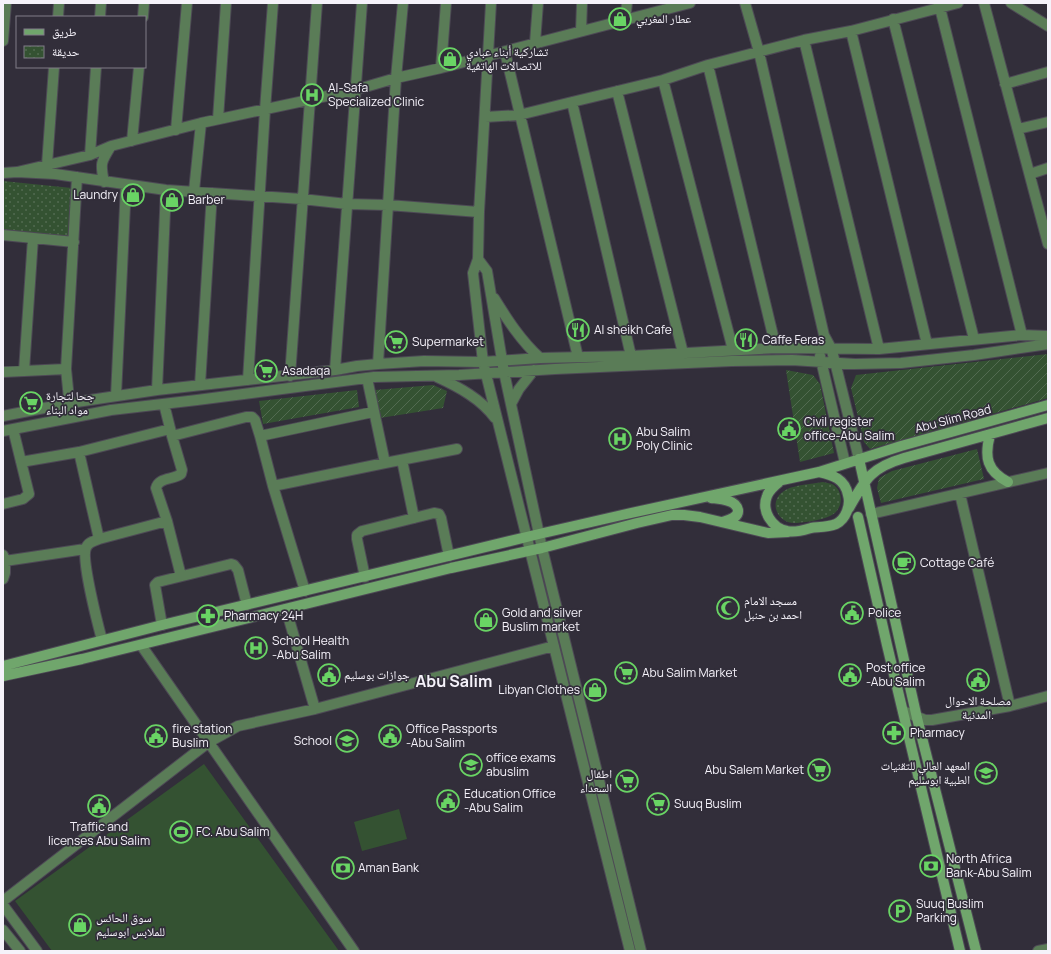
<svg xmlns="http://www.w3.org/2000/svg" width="1051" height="954" font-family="Manrope,'Noto Naskh Arabic',sans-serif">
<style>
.grass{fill:#345232}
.park{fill:url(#park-dots)}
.garden{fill:url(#garden-furrows)}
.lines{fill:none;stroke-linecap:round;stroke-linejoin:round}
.street-casing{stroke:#4d4955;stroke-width:12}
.secondary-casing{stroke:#4d4955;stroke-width:12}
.street{stroke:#5a7c57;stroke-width:10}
.secondary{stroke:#70a66c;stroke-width:10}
.labels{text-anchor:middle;stroke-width:3.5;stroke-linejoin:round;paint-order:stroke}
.poi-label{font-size:12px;fill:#f5f2fa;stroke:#322e3a;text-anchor:start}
.street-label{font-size:12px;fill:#f5f2fa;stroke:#322e3a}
.district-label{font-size:16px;font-weight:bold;fill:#f5f2fa;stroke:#322e3a}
</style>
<defs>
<pattern id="park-dots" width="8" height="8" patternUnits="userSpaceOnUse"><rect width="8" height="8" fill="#345232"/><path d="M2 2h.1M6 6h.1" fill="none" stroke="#526b51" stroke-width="1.8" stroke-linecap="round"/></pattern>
<pattern id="garden-furrows" width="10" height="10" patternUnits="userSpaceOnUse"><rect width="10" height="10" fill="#345232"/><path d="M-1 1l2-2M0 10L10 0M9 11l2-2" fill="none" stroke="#526b51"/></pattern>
</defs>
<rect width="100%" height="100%" fill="#322e3a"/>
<!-- grass -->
<path class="grass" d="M 204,764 L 339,951 L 52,951 L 15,901 Z
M 399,809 L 407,839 L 362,851 L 354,822 Z"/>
<!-- park -->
<path class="park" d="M 3,181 L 72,188 L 70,237 L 3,231 Z
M 823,482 C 826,483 829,483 832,484 C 845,491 843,511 830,516 C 821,520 807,522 797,523 C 778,525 767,502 784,491 C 792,485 812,484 823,482 Z"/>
<!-- garden -->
<path class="garden" d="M 1048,354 L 1048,398 L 870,449 L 864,442 L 851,388 L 856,375 Z
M 786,370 L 813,375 L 820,384 L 834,453 L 800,462 Z
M 433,385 L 447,391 L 443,408 L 380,418 L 375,390 Z
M 357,390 L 359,407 L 263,424 L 259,401 Z
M 977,449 L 984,479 L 881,503 L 877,488 L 879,478 L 892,471 Z"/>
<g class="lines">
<!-- street casing -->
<g class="street-casing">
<path id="street" d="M 491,3 L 479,212 L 478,259 L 473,273 L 483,362 L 630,951
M 745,3 L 759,52 L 824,335 L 831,348 L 835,362 L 859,459
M 984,3 L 1048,244
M 1011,3 L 1048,26
M 940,8 L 1022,335
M 58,17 L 59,3
M 100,17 L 101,3
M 143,17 L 144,3
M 893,19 L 974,339
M 625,21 L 627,3
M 581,31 L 582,3
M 851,31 L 927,344
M 804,40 L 879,349
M 3,41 L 6,3
M 535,43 L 538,3
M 505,52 L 578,357
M 708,65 L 776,348
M 441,68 L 446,3
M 663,80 L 733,350
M 1005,84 L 1048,72
M 617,91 L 683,353
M 572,102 L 631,356
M 485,117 L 519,115 L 572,102 L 663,80 L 708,65 L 804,40 L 851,31 L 958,3
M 218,119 L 226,3
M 1018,129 L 1048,122
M 176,130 L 187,3
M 132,141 L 139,67
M 90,155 L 96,67
M 47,165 L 54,67
M 17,172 L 90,155 L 111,146 L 201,123 L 355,90 L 396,78 L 441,68 L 690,3
M 3,173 L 17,172 L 55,174 L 166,190 L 302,199 L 347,204 L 388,205 L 479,212
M 1030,174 L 1048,168
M 104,182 C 100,163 101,162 111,146
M 194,191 L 201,123
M 3,235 L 74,242
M 478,259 L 487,271 L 504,372 L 542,548 L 641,951
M 494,298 C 507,319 521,341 540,358
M 820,356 L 845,463
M 378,364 L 396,78 L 403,3
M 335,370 L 362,3
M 24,371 L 33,238
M 3,372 L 66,369
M 290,376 L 317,3
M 437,377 C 459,387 481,399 495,418
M 367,378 L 385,463 L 457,449
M 248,380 L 265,110 L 273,3
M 200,385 L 212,193
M 157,390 L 166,190
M 116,396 L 126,185
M 164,404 L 172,436 L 246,417 L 252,417 L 255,420 L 260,436
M 511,404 L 519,389 L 534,370
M 70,409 L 66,369 L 77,177
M 373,412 L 260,436 L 273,486 L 385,463
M 3,416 L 70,403 L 157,390 L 335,370 L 357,366 L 378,364 L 424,361 L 483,362 L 540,358 L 631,356 L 776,348 L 879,349 L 1022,335 L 1048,336
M 3,431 L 111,410 L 197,400 L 374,377 L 459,375 L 555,369 L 732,361 L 792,360 L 855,364 L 901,363 L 974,355 L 1048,344
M 172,436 L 182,470 L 181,474 C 173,480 159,477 156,488 L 167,521 L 181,576
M 402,460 L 414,518
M 21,462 L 79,452
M 273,486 L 305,591
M 960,494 L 1010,706
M 3,504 L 23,499 L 29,494 L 13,429
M 871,514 L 1048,473
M 99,539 L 79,452 L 170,429
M 3,555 L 5,561 L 85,549
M 365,577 L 357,539 L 357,535 L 362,531 L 434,513 L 439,514 L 441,518 L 449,556
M 3,579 L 5,573 L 5,561
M 286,609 L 315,709
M 162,625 L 155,585 L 158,582 L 231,564 L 234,565 L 238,570 L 247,605
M 102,640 C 98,625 81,559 86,548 C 88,542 94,541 99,539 L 167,521
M 141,645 L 354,951
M 903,711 L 925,720 L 932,720 L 1010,706 L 1048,696
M 3,901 L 209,742 L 238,726 L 315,709 L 554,646
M 3,905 L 37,951
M 3,930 L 20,951
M 1038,951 L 1048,949"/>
</g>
<!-- secondary casing -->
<g class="secondary-casing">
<path id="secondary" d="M 990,435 C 984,457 987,471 1008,482
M 859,459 L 917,718 L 976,951
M 819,472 L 901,446 L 1048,405
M 711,498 C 719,499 736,499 738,510 C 739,518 728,520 722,522
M 849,508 C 865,480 870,468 904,458 L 1048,418
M 858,517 L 887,645 L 960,951
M 3,666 L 162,625 L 539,534 L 622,515 L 819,472 C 833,475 845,479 848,495 C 851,505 846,519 836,524 C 828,527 819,527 811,528 C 804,530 795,533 787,531 C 772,528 761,511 767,496 C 769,490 774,486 779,482
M 3,676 L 82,659 L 451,568 L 542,548 L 637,523 L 672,515 L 684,515 L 700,517 L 768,533 L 788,532"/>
</g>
<!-- street -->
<use href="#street" class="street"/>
<!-- secondary -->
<use href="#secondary" class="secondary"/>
</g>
<!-- icons -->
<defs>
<g id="shop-ring" transform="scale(1.15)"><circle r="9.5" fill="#322e3a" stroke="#69d464" stroke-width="1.5"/><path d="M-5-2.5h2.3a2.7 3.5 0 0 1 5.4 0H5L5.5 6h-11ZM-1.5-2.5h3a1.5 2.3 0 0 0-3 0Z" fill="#69d464"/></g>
<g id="hospital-ring" transform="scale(1.15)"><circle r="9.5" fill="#322e3a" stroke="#69d464" stroke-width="1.5"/><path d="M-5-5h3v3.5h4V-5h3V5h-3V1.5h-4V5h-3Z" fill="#69d464"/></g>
<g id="restaurant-ring" transform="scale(1.15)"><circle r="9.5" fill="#322e3a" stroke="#69d464" stroke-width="1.5"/><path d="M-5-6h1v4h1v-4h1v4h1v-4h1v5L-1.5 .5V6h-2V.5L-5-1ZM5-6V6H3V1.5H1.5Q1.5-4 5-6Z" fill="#69d464"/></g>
<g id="supermarket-ring" transform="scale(1.15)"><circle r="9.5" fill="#322e3a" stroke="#69d464" stroke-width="1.5"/><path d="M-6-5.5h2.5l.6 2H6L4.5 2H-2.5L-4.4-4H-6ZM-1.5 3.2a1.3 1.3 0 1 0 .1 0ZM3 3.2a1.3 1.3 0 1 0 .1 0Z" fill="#69d464"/></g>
<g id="civic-ring" transform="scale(1.15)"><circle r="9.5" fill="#322e3a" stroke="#69d464" stroke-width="1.5"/><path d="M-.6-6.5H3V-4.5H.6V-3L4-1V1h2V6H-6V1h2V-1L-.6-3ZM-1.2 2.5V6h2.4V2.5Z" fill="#69d464"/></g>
<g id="cafe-ring" transform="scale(1.15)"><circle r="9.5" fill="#322e3a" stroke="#69d464" stroke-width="1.5"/><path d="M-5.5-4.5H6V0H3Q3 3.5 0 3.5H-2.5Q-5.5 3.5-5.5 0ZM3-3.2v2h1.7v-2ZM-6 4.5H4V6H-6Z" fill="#69d464"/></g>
<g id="mosque-ring" transform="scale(1.15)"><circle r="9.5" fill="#322e3a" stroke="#69d464" stroke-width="1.5"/><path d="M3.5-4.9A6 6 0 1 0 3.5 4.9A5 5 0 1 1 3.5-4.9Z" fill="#69d464"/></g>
<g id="pharmacy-ring" transform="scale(1.15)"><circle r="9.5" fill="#322e3a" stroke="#69d464" stroke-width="1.5"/><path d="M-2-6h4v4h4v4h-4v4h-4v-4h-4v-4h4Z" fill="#69d464"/></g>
<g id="school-ring" transform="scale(1.15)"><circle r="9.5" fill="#322e3a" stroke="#69d464" stroke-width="1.5"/><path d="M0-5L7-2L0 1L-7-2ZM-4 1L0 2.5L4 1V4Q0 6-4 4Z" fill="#69d464"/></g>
<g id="university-ring" transform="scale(1.15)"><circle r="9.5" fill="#322e3a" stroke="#69d464" stroke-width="1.5"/><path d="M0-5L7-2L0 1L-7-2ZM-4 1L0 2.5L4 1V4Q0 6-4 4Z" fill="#69d464"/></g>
<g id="stadium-ring" transform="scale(1.15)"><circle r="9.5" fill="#322e3a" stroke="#69d464" stroke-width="1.5"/><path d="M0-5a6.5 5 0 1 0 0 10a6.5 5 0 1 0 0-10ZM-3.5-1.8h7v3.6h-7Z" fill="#69d464"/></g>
<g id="bank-ring" transform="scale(1.15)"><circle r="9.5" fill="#322e3a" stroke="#69d464" stroke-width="1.5"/><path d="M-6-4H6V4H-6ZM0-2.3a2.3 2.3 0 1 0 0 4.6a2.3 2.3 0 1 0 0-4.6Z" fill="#69d464"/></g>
<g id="parking-ring" transform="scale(1.15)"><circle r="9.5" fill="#322e3a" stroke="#69d464" stroke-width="1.5"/><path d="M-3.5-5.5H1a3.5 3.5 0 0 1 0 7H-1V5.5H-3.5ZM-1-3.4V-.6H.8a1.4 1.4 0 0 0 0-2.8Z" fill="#69d464"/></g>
</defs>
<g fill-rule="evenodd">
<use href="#shop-ring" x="620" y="19"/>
<use href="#shop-ring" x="450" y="59"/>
<use href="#hospital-ring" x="312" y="95"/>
<use href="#shop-ring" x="133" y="195"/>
<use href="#shop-ring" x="172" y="200"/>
<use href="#restaurant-ring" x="578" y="330"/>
<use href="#restaurant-ring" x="746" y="340"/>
<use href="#supermarket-ring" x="396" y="342"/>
<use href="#supermarket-ring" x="266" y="371"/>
<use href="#supermarket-ring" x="31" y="403"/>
<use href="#civic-ring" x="789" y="429"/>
<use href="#hospital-ring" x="620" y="439"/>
<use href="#cafe-ring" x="904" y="563"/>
<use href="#mosque-ring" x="728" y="608"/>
<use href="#civic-ring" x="852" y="613"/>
<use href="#pharmacy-ring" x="208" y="616"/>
<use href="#shop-ring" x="486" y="620"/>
<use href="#hospital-ring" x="256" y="648"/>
<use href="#supermarket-ring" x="626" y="673"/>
<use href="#civic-ring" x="329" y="675"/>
<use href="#civic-ring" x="850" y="675"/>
<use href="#civic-ring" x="978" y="680"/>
<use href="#shop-ring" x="595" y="690"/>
<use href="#pharmacy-ring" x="894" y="733"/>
<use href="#civic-ring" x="156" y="736"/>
<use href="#civic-ring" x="390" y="736"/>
<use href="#school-ring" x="347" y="741"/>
<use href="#university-ring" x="471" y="765"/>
<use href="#supermarket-ring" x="819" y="770"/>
<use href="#university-ring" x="986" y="773"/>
<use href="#supermarket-ring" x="627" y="781"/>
<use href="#civic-ring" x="448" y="801"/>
<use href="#supermarket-ring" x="658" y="804"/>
<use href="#civic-ring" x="99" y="806"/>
<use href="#stadium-ring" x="181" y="832"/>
<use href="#bank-ring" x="931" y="866"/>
<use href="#bank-ring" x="343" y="868"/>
<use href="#parking-ring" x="900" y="911"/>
<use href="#shop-ring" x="80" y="925"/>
</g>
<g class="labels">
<!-- poi labels -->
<g class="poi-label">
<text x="636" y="23">عطار المغربي</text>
<text x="466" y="56">تشاركية أبناء عبادي<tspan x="466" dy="14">للاتصالات الهاتفية</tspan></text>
<text x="328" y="92">Al-Safa<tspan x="328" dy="14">Specialized Clinic</tspan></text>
<text x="118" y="199" text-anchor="end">Laundry</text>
<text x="188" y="204">Barber</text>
<text x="594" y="334">Al sheikh Cafe</text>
<text x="762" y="344">Caffe Feras</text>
<text x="412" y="346">Supermarket</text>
<text x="282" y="375">Asadaqa</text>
<text x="46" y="400">جحا لتجارة<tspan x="46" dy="14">مواد البناء</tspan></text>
<text x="804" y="426">Civil register<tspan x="804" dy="14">office-Abu Salim</tspan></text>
<text x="636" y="436">Abu Salim<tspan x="636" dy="14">Poly Clinic</tspan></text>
<text x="920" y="567">Cottage Café</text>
<text x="744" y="605">مسجد الامام<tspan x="744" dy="14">احمد بن حنبل</tspan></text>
<text x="502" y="617">Gold and silver<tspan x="502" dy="14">Buslim market</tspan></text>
<text x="868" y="617">Police</text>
<text x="224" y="620">Pharmacy 24H</text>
<text x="272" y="645">School Health<tspan x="272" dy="14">-Abu Salim</tspan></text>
<text x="866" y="672">Post office<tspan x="866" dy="14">-Abu Salim</tspan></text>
<text x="642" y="677">Abu Salim Market</text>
<text x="344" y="679">جوازات بوسليم</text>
<text x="580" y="694" text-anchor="end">Libyan Clothes</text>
<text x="978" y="705" text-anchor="middle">مصلحة الاحوال<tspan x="978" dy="14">المدنية.</tspan></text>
<text x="172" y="733">fire station<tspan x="172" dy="14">Buslim</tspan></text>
<text x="406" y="733">Office Passports<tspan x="406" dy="14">-Abu Salim</tspan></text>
<text x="910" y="737">Pharmacy</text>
<text x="332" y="745" text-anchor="end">School</text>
<text x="486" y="762">office exams<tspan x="486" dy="14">abuslim</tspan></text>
<text x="970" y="770" text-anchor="end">المعهد العالي للتقنيات<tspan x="970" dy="14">الطبية ابوسليم</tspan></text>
<text x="804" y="774" text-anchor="end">Abu Salem Market</text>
<text x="612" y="778" text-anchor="end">اطفال<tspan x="612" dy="14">السعداء</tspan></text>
<text x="464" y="798">Education Office<tspan x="464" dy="14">-Abu Salim</tspan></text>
<text x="674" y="808">Suuq Buslim</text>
<text x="99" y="831" text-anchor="middle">Traffic and<tspan x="99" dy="14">licenses Abu Salim</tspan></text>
<text x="196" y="836">FC. Abu Salim</text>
<text x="946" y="863">North Africa<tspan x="946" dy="14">Bank-Abu Salim</tspan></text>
<text x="358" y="872">Aman Bank</text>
<text x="916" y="908">Suuq Buslim<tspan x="916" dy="14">Parking</tspan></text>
<text x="96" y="922">سوق الحائس<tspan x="96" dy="14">للملابس ابوسليم</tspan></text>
</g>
<!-- street labels -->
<g class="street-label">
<text transform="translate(953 419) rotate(-15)" y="4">Abu Slim Road</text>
</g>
<!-- district labels -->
<g class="district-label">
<text x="454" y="687">Abu Salim</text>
</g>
</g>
<!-- border -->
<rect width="1051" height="954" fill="none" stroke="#f5f2fa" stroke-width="8"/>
<!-- legend -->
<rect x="16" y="16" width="130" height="52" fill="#322e3a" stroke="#807c87"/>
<rect x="24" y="29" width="20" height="6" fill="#70a66c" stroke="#807c87"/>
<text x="52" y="36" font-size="12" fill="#f5f2fa">طريق</text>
<rect x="24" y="46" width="20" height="12" fill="url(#park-dots)" stroke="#807c87"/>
<text x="52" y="56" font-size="12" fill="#f5f2fa">حديقة</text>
</svg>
